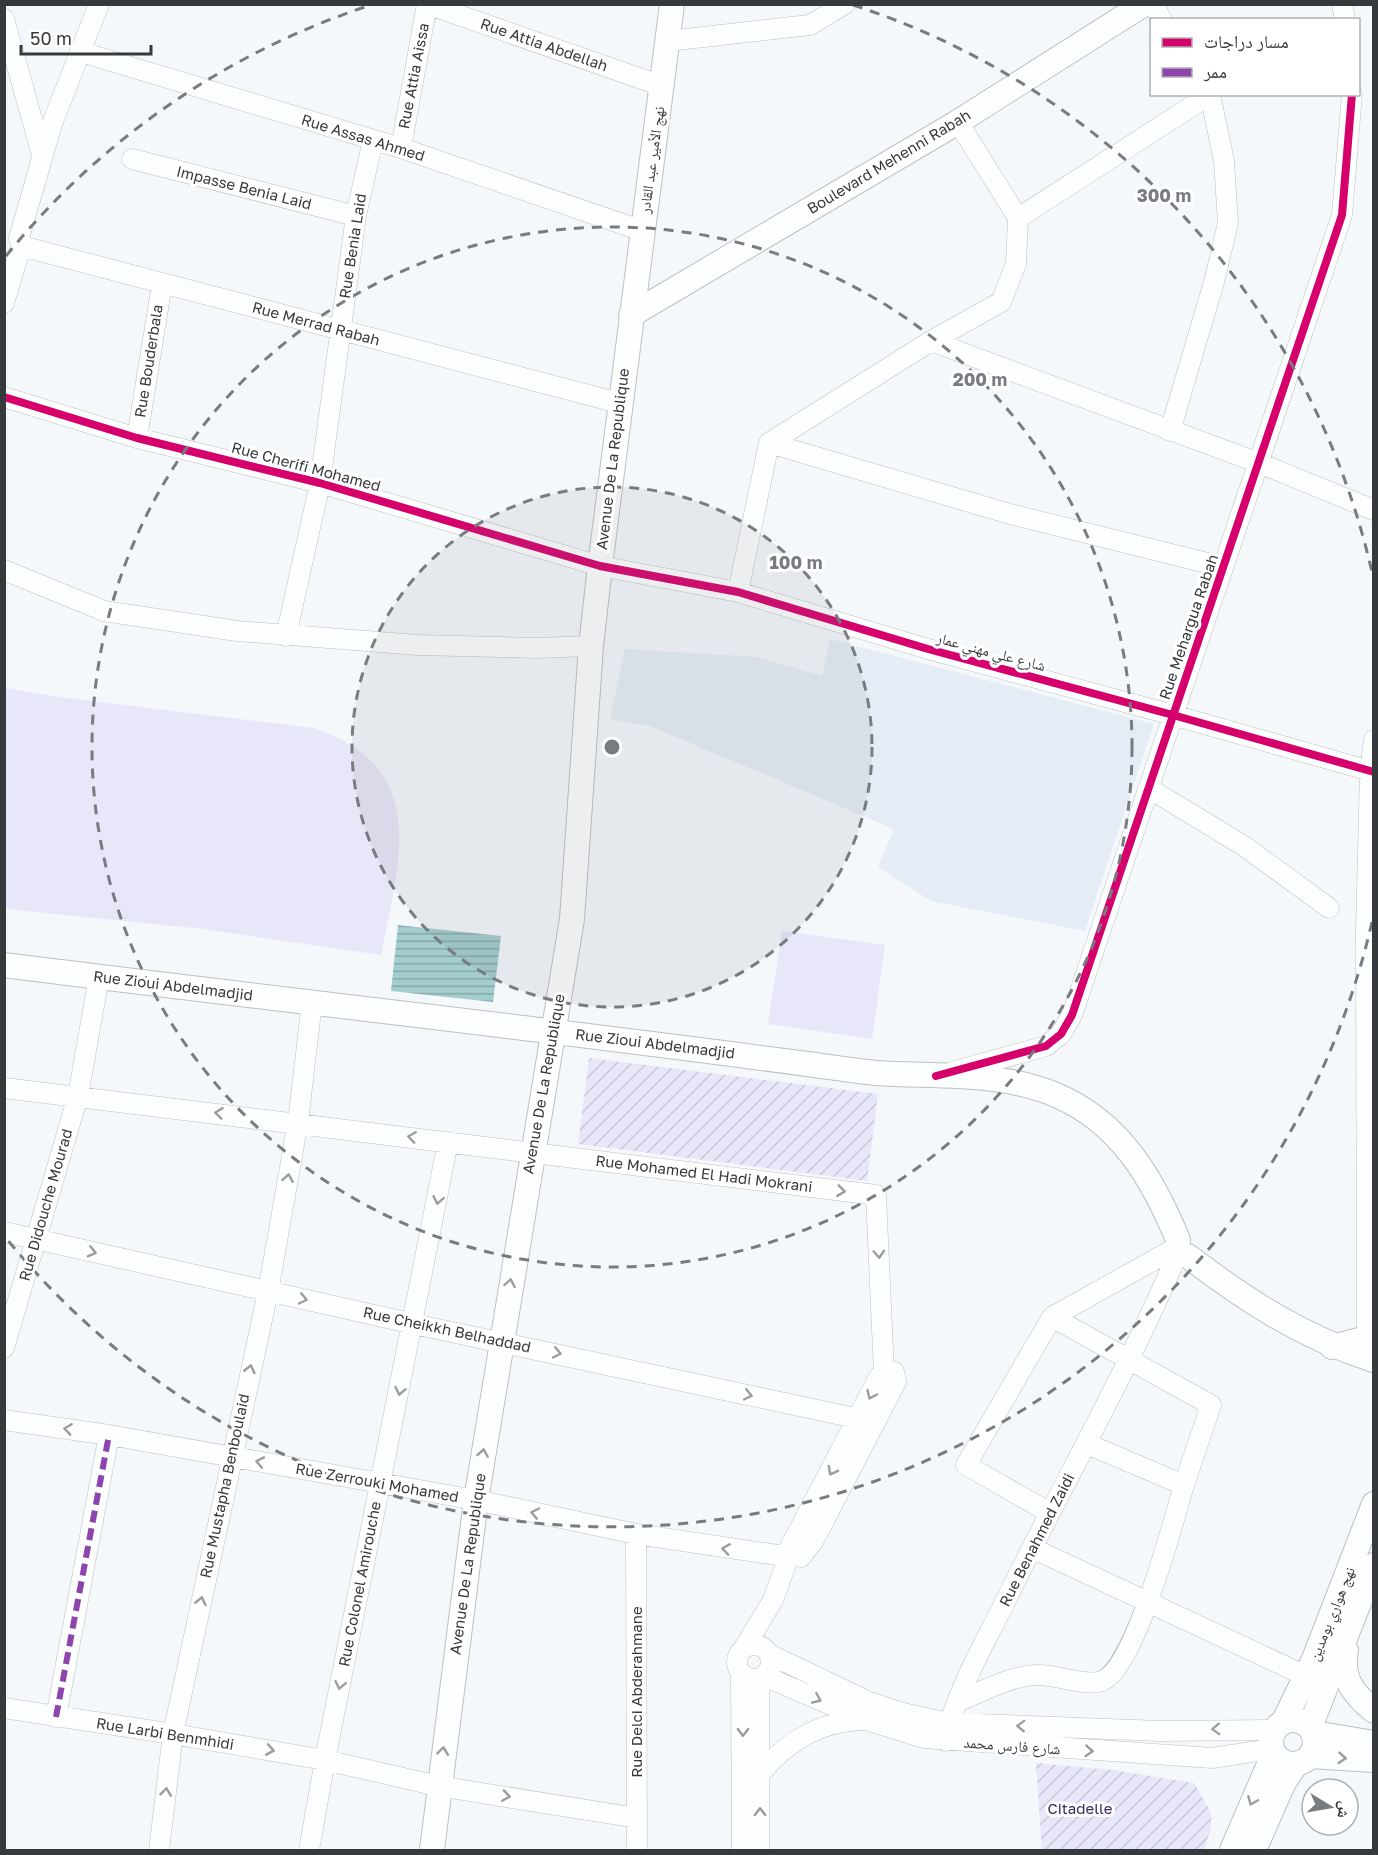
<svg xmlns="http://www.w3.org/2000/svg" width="1378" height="1855" font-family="'Golos Text','Noto Naskh Arabic',sans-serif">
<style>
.built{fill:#e4edf5}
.garden{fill:url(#garden-furrows)}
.pitch{fill:#e8e6f9}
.water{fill:url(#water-rules)}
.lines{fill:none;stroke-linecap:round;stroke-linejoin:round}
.minor-casing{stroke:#bdc0c2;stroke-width:21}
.major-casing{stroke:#bdc0c2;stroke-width:26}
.minor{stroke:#fdfefe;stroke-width:20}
.major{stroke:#fdfefe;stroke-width:24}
.quiet{stroke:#8e44ad;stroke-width:6;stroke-dasharray:12 6;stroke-linecap:butt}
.cycleway-casing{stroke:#fff;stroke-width:11}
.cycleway{stroke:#d6006c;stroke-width:8}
.oneway{stroke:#9a9c9e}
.ring{fill:none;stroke:#787c80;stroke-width:3;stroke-dasharray:10 8}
.labels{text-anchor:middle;stroke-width:6;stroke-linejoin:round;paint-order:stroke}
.street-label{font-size:15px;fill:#363a3d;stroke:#fff}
.park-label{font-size:15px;fill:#3b295e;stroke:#fff}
.centre{fill:#787c80;stroke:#fff;stroke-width:3}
.ring-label{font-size:18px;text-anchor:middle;font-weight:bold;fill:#787c80;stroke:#fff;stroke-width:6;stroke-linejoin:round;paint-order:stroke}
</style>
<defs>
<pattern id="garden-furrows" width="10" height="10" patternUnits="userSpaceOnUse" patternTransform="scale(1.5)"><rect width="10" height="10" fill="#e8e6f9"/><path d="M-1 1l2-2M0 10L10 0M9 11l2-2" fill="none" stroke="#c8c6d6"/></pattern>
<pattern id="water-rules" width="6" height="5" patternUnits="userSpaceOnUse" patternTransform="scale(1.5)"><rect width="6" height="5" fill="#a3cdce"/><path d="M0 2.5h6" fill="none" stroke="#86a7a8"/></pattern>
</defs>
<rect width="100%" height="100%" fill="#f4f8fb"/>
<!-- built -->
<path class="built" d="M 830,639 L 1154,724 L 1085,931 L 931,901 L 878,867 L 894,829 L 650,726 L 610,719 L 625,649 L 757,657 L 822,676 Z"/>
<!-- garden -->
<path class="garden" d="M 589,1058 L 878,1094 L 867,1181 L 578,1144 Z
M 1036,1763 L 1113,1770 L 1194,1783 C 1212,1814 1218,1816 1203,1850 L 1042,1850 Z"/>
<!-- pitch -->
<path class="pitch" d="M 5,688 L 66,698 L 314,728 C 432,769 399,860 381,955 L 203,929 L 5,909 Z
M 782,931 L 885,945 L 872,1039 L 768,1024 Z"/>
<!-- water -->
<path class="water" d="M 398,925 L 501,936 L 493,1002 L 391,991 Z"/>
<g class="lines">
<!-- minor casing -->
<g class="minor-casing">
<path id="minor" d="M 99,4 L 52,124 L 19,238 L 21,246 L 619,403
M 427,4 L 662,86
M 1153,4 L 1162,20
M 1342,4 L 1345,20
M 4,19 L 42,155
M 668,41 L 810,25 L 845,4
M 81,52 L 401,148 L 643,231
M 401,148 L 427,4
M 132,159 L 356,216
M 1018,218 L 1211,94
M 4,303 L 21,246
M 931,341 L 1259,463 L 1374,510
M 4,397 L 137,438 L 320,483 L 600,566 L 738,592 L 928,649 L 1173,715 L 1374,772
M 1170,431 L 1214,282 L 1228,223 L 1224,161 L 1210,94
M 137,438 L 162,284
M 769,443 L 1010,514 L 1223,567
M 4,570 L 104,611 L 237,631 L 418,645 L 536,648 L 591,646
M 738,592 L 769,443 L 931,341 L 1001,302 L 1016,264 L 1018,218 L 958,122
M 286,636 L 320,483 L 356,216 L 373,140
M 1150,789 L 1244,846 L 1329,908
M 952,1072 L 1046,1046 L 1061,1034 L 1072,1015 L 1342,215 L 1352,94
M 4,1088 L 876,1195 L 884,1373
M 4,1232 L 414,1324 L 860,1419
M 1052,1317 L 1211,1405 L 1184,1485 L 1087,1444
M 1367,1338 L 1366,932 L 1370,771 L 1374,740
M 4,1348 L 78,1096 L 99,977
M 4,1420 L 109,1435 L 476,1500 L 636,1534 L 784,1556
M 1050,1513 L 966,1465 L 1052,1317 L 1172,1250
M 636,1534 L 637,1850
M 1032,1548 L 1306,1676
M 788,1551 L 879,1377 L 887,1371 L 894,1372 L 896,1382 L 814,1540 L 801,1557
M737 1662a17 17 0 1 1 34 0a17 17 0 1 1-34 0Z
M 744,1648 L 773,1600 L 786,1564
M 769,1654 L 869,1702 L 903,1713 L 949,1723 L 1161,1731 L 1274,1730
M 741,1674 L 742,1850
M 764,1676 L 866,1720 L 924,1738 L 1212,1758 L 1272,1749
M 759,1678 L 759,1850
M 957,1702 C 982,1692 1011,1675 1039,1675 C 1058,1675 1079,1685 1098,1682 C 1133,1678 1174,1519 1184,1485
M 4,1708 L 173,1734 L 325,1760 L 438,1786 L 637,1818
M 56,1717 L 109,1435
M 945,1741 C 956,1691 984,1645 1006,1600 C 1062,1485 1126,1375 1176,1257
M 760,1774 C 786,1742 821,1721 863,1720
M 159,1850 L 173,1734 L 268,1292 L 298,1122 L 312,1002
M 309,1850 L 325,1760 L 448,1142"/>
</g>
<!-- major casing -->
<g class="major-casing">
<path id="major" d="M 631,315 L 958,122 L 1144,4
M 4,965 C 272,999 540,1028 807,1064 C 830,1067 853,1071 876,1073 C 935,1077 1000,1071 1056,1095 C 1120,1122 1153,1179 1178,1240
M 1188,1256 C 1245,1300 1304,1338 1374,1360
M 1332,1347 L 1374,1336
M 1346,1650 C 1341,1678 1352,1693 1374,1711
M1271 1742a22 22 0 1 1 44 0a22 22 0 1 1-44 0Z
M 1284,1721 L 1314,1659 L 1374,1504
M 1310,1727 L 1374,1565
M 1314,1733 L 1374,1743
M 1310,1756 L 1374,1760
M 432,1850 L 476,1500 L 572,919 L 591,646 L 600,566 L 672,4
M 1232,1850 L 1274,1753
M 1254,1850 L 1283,1784 L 1296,1764"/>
</g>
<!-- minor -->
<use href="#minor" class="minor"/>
<!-- major -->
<use href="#major" class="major"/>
<!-- quiet -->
<path class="quiet" d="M 56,1717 L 109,1435"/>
<!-- cycleway casing -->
<g class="cycleway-casing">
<path id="cycleway" d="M 4,397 L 137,438 L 320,483 L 600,566 L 738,592 L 928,649 L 1173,715 L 1374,772
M 936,1076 L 1046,1046 L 1061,1034 L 1072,1015 L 1342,215 L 1352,94"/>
</g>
<!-- cycleway -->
<use href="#cycleway" class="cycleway"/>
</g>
<!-- one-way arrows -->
<defs><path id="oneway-chevron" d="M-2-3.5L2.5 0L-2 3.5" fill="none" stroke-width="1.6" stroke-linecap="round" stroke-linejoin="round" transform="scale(1.5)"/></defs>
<g class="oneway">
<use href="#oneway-chevron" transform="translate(219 1113) rotate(-173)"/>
<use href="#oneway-chevron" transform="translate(412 1137) rotate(-172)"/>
<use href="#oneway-chevron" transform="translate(288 1178) rotate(-80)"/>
<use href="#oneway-chevron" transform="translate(841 1191) rotate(7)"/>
<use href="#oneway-chevron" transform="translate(438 1200) rotate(101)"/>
<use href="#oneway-chevron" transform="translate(92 1252) rotate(13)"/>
<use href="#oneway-chevron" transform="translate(879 1254) rotate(87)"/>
<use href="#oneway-chevron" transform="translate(510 1283) rotate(-80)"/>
<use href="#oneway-chevron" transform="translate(303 1299) rotate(12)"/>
<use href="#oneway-chevron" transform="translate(557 1353) rotate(12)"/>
<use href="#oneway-chevron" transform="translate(250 1369) rotate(-77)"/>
<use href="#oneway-chevron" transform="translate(400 1391) rotate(102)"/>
<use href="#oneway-chevron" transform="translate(748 1395) rotate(12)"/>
<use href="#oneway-chevron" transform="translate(871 1395) rotate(115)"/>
<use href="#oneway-chevron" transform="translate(68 1429) rotate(-172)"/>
<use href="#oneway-chevron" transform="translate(483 1453) rotate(-81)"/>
<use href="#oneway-chevron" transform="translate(260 1462) rotate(-169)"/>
<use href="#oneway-chevron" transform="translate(832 1471) rotate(118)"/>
<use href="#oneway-chevron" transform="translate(535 1513) rotate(-168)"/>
<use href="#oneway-chevron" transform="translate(726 1549) rotate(-171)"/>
<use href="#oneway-chevron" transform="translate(201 1601) rotate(-78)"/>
<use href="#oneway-chevron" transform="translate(340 1685) rotate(101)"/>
<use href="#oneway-chevron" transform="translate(817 1699) rotate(23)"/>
<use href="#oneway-chevron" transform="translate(1021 1726) rotate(-178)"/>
<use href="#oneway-chevron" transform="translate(1216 1729) rotate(178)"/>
<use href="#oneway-chevron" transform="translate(743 1732) rotate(91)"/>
<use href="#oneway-chevron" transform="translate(270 1750) rotate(10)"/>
<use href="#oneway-chevron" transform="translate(443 1751) rotate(-83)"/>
<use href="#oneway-chevron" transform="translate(1089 1751) rotate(4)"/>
<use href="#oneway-chevron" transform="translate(1342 1758) rotate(4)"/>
<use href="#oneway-chevron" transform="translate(166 1792) rotate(-83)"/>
<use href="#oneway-chevron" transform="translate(506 1796) rotate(9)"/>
<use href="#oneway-chevron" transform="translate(1252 1801) rotate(113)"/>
<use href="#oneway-chevron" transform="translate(760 1812) rotate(-90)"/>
</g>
<!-- distance rings -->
<circle cx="612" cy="747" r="260" fill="#787c80" fill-opacity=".12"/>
<g class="ring">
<circle cx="612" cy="747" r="260"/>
<circle cx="612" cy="747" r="520"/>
<path d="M1372 922A780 780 0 0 1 6 1238M6 256A780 780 0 0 1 371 5M853 5A780 780 0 0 1 1372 572"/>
</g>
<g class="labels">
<!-- street labels -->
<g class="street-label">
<text transform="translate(544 45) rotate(19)" y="5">Rue Attia Abdellah</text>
<text transform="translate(414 76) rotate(-79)" y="5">Rue Attia Aissa</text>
<text transform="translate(363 138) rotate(17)" y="5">Rue Assas Ahmed</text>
<text transform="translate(652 160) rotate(-82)" y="5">نهج الأمير عبد القادر</text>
<text transform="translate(889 162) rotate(-31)" y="5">Boulevard Mehenni Rabah</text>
<text transform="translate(244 188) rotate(14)" y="5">Impasse Benia Laid</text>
<text transform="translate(353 246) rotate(-81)" y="5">Rue Benia Laid</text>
<text transform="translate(316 324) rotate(15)" y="5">Rue Merrad Rabah</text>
<text transform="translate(149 361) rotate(-81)" y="5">Rue Bouderbala</text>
<text transform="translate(613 459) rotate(-83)" y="5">Avenue De La Republique</text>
<text transform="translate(306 467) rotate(15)" y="5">Rue Cherifi Mohamed</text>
<text transform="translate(1189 627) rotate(-71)" y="5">Rue Mehargua Rabah</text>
<text transform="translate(991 652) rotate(15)" y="5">شارع علي مهني عمار</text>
<text transform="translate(173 986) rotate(7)" y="5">Rue Zioui Abdelmadjid</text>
<text transform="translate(655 1044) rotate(7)" y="5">Rue Zioui Abdelmadjid</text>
<text transform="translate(544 1084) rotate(-80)" y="5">Avenue De La Republique</text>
<text transform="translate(704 1174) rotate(7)" y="5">Rue Mohamed El Hadi Mokrani</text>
<text transform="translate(46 1205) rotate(-74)" y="5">Rue Didouche Mourad</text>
<text transform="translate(447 1330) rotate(12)" y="5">Rue Cheikkh Belhaddad</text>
<text transform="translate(377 1483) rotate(10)" y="5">Rue Zerrouki Mohamed</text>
<text transform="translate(225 1486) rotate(-78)" y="5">Rue Mustapha Benboulaid</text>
<text transform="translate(1037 1540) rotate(-63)" y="5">Rue Benahmed Zaidi</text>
<text transform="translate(468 1564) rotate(-82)" y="5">Avenue De La Republique</text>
<text transform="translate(360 1584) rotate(-79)" y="5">Rue Colonel Amirouche</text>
<text transform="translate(1332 1614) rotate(-68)" y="5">نهج هواري بومدين</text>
<text transform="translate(637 1692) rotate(-90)" y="5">Rue Delci Abderahmane</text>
<text transform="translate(165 1734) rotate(9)" y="5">Rue Larbi Benmhidi</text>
<text transform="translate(1012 1746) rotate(4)" y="5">شارع فارس محمد</text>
</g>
<!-- park labels -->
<g class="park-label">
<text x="1080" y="1814">Citadelle</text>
</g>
</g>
<circle cx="612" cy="747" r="9" class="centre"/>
<g class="ring-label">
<text x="1164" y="202">300 m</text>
<text x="980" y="386">200 m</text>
<text x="796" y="569">100 m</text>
</g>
<!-- border -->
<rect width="1378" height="1855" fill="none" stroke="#363a3d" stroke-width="12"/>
<!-- legend -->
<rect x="1150" y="18" width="210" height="78" fill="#ffffff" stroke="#afb0b1" stroke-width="1.5"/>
<rect x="1162" y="38" width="30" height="9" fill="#d6006c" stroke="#afb0b1" stroke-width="1.5"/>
<text x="1204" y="48" font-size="18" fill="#363a3d">مسار دراجات</text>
<rect x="1162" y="68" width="30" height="9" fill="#8e44ad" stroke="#afb0b1" stroke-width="1.5"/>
<text x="1204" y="78" font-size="18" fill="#363a3d">ممر</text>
<!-- north arrow -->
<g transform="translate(1330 1807) rotate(101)"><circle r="28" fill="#ffffff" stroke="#afb0b1" stroke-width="1.5"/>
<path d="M0-4.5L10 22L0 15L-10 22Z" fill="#787c80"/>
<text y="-9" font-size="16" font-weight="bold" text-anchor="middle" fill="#363a3d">ش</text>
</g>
<!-- scale -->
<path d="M21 45v9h130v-9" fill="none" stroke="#363a3d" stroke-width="3"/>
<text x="30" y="45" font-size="18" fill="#363a3d" stroke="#ffffff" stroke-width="4.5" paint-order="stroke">50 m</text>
</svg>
